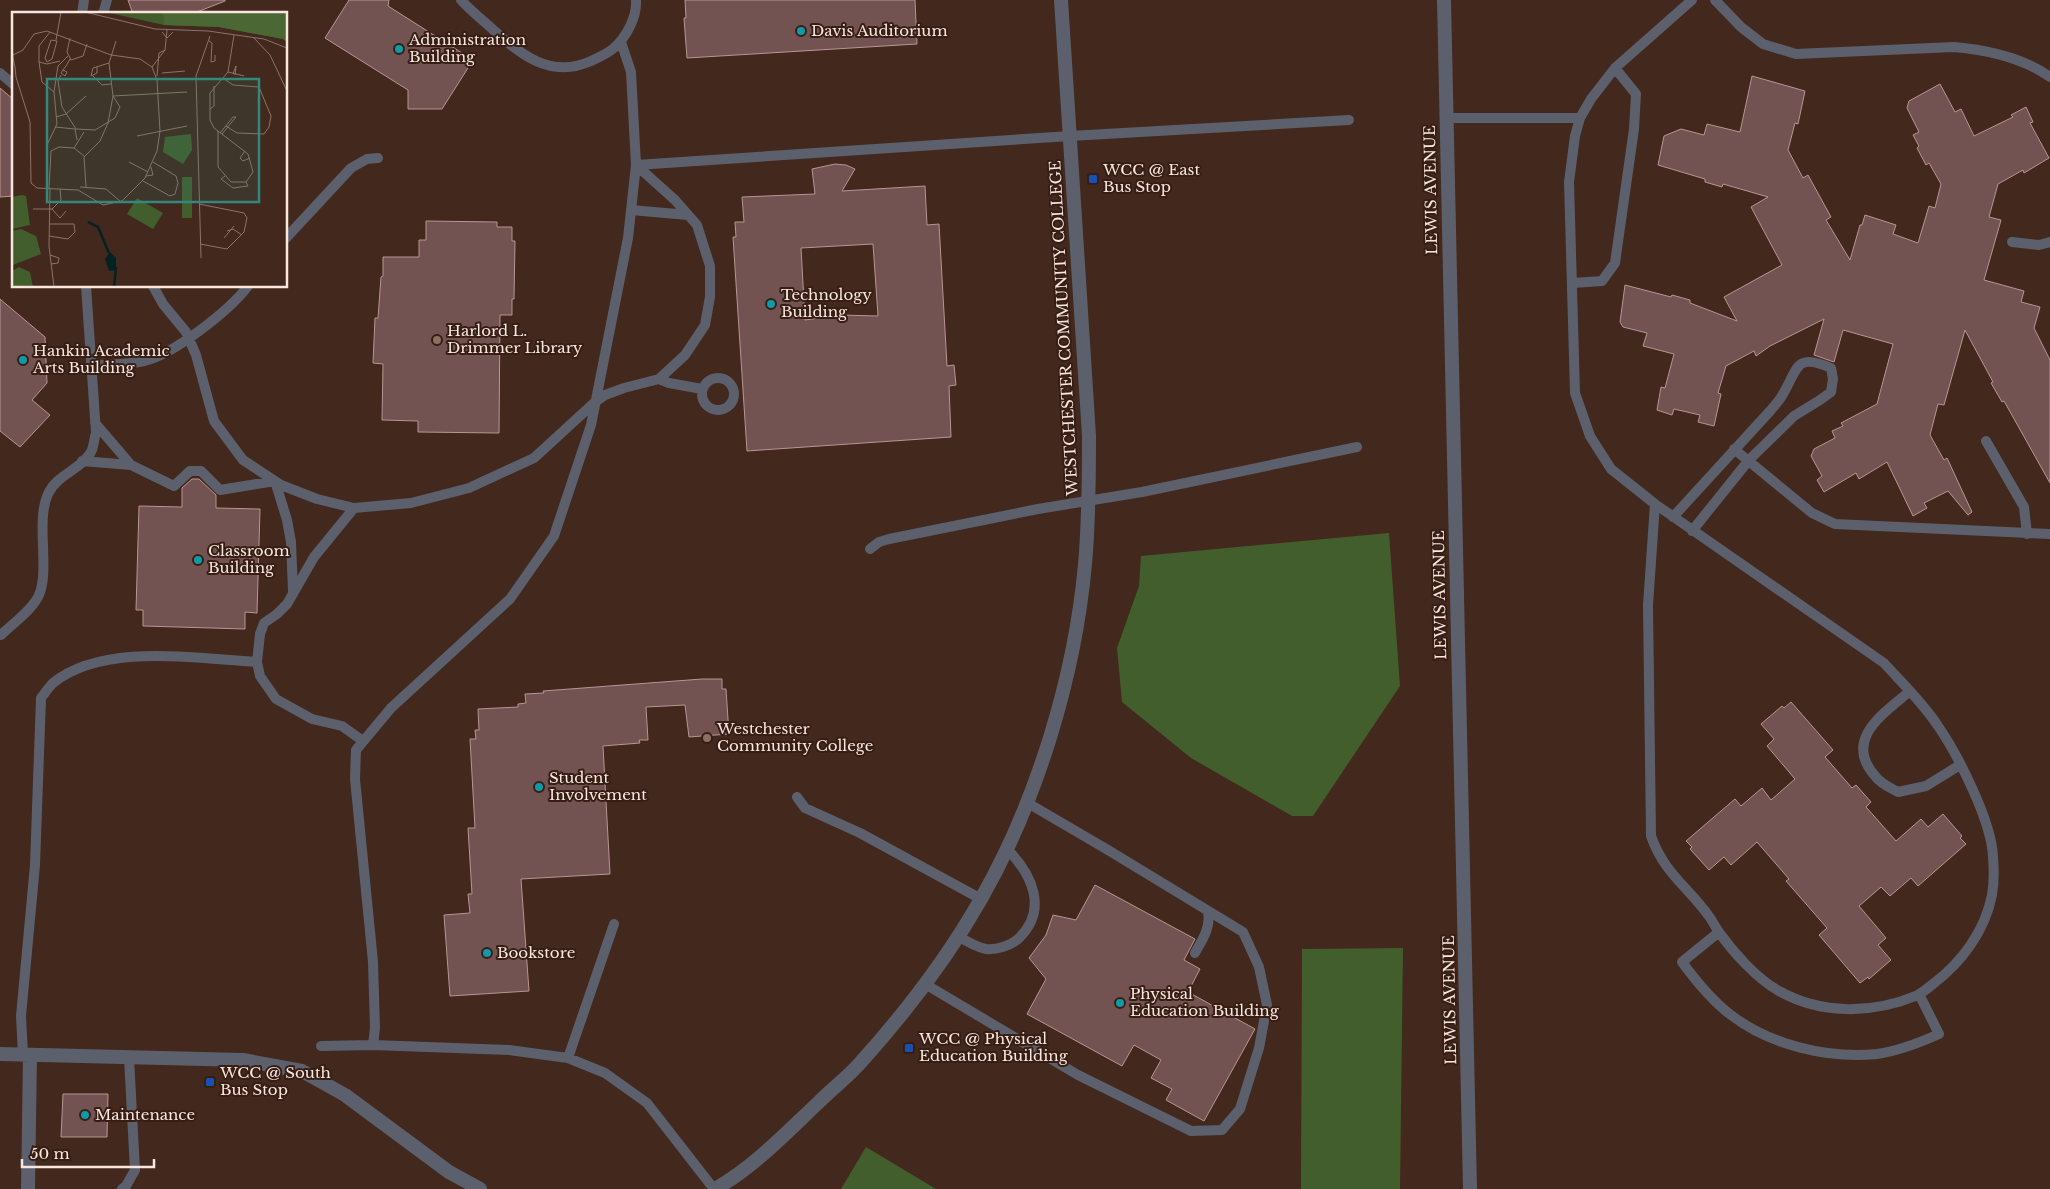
<svg xmlns="http://www.w3.org/2000/svg" width="2050" height="1189" font-family="'Libre Baskerville',serif">
<style>
.green{fill:#425e2d}
.building{fill:#735352;stroke:#b99594;fill-rule:evenodd}
.lines{fill:none;stroke-linecap:round;stroke-linejoin:round}
.service{stroke:#5b606c;stroke-width:10}
.minor{stroke:#5b606c;stroke-width:14}
.culture-dot{fill:#0f9aa8;stroke:#371e14;stroke-width:2}
.transit-dot{fill:#1a4fb4;stroke:#371e14;stroke-width:2}
.education-dot{fill:#8d6e63;stroke:#371e14;stroke-width:2}
.labels{text-anchor:middle;stroke-width:4;stroke-linejoin:round;paint-order:stroke}
.poi-label{font-size:15px;fill:#f8e6df;stroke:#371e14;text-anchor:start}
.street-label{font-size:15px;fill:#f8e6df;stroke:#371e14}
.inset-river{fill:none;stroke:#042123;stroke-width:2.5}
.inset-road{fill:none;stroke:#8b746b;stroke-width:1}
.view{fill:#32877f;fill-opacity:0.15;stroke:#32877f;stroke-width:2.5}
.inset-edge{fill:none;stroke:#f8e6df;stroke-width:2.5}
</style>
<rect width="100%" height="100%" fill="#42281d"/>
<!-- green -->
<path class="green" d="M 1389,533 L 1400,686 L 1313,816 L 1292,816 L 1191,758 L 1122,702 L 1117,648 L 1139,586 L 1141,556 Z
M 1403,948 L 1400,1189 L 1301,1189 L 1302,949 Z
M 866,1147 L 936,1189 L 841,1189 Z"/>
<!-- building -->
<path class="building" d="M 128,0 L 225,0 L 225,1 L 192,14 L 133,14 Z
M 349,0 L 389,0 L 388,6 L 473,60 L 442,109 L 408,109 L 408,90 L 325,38 Z
M 685,0 L 915,0 L 917,44 L 687,58 L 684,18 L 686,18 Z
M 1752,76 L 1805,91 L 1798,124 L 1795,123 L 1788,150 L 1803,178 L 1808,175 L 1831,217 L 1826,220 L 1850,260 L 1860,225 L 1862,225 L 1865,215 L 1896,225 L 1893,234 L 1918,243 L 1929,206 L 1935,208 L 1941,184 L 1929,163 L 1926,165 L 1917,148 L 1919,146 L 1913,135 L 1919,132 L 1907,108 L 1909,101 L 1940,84 L 1955,112 L 1961,109 L 1974,136 L 2013,117 L 2011,115 L 2026,107 L 2033,122 L 2030,123 L 2049,158 L 2024,173 L 2023,170 L 1998,184 L 1989,217 L 2001,220 L 1984,280 L 2024,291 L 2021,302 L 2040,307 L 2034,328 L 2050,360 L 2050,483 L 2004,401 L 2002,402 L 1991,383 L 1993,382 L 1965,330 L 1944,405 L 1938,404 L 1930,435 L 1944,460 L 1947,458 L 1972,512 L 1968,515 L 1948,491 L 1924,503 L 1927,508 L 1913,516 L 1887,462 L 1859,479 L 1856,473 L 1824,492 L 1817,480 L 1822,476 L 1811,456 L 1814,449 L 1835,438 L 1832,431 L 1843,426 L 1841,423 L 1877,404 L 1893,344 L 1843,330 L 1834,362 L 1814,355 L 1824,319 L 1770,346 L 1756,356 L 1754,351 L 1726,366 L 1718,393 L 1721,394 L 1714,426 L 1698,422 L 1700,415 L 1674,409 L 1672,415 L 1657,410 L 1661,387 L 1665,388 L 1674,354 L 1643,346 L 1647,333 L 1623,327 L 1620,322 L 1625,285 L 1671,297 L 1672,295 L 1690,300 L 1690,303 L 1737,321 L 1724,297 L 1782,265 L 1751,207 L 1768,197 L 1723,184 L 1722,187 L 1705,182 L 1705,179 L 1658,165 L 1664,136 L 1681,129 L 1704,135 L 1707,124 L 1740,132 Z
M 0,88 L 14,100 L 14,196 L 0,197 Z
M 835,164 L 846,165 L 855,169 L 842,191 L 925,186 L 927,225 L 939,224 L 947,366 L 954,365 L 956,385 L 949,386 L 951,437 L 747,451 L 733,237 L 736,237 L 735,222 L 744,222 L 742,197 L 815,194 L 812,169 ZM 873,244 L 878,316 L 840,315 L 805,320 L 801,248 Z
M 426,221 L 497,222 L 497,227 L 512,227 L 512,241 L 515,241 L 514,299 L 512,299 L 512,315 L 500,315 L 499,433 L 418,432 L 418,421 L 382,420 L 383,364 L 373,363 L 375,318 L 378,318 L 381,277 L 383,276 L 383,257 L 419,257 L 419,240 L 426,240 Z
M 0,299 L 45,337 L 47,383 L 32,400 L 50,415 L 20,447 L 0,431 Z
M 192,479 L 199,479 L 216,495 L 216,508 L 260,509 L 257,613 L 245,612 L 245,629 L 143,626 L 143,610 L 136,610 L 139,506 L 182,507 L 182,488 Z
M 702,679 L 722,679 L 722,689 L 726,689 L 729,734 L 689,737 L 685,705 L 646,707 L 648,740 L 639,740 L 640,743 L 603,746 L 610,874 L 521,879 L 529,991 L 450,996 L 444,915 L 470,913 L 468,894 L 472,894 L 468,828 L 475,828 L 470,739 L 476,739 L 475,730 L 479,730 L 478,709 L 518,707 L 518,704 L 526,703 L 525,694 L 544,693 L 543,691 Z
M 1791,702 L 1833,750 L 1825,757 L 1852,788 L 1856,785 L 1871,802 L 1866,807 L 1896,841 L 1921,819 L 1928,827 L 1943,814 L 1962,836 L 1960,838 L 1966,844 L 1918,886 L 1911,878 L 1890,896 L 1881,887 L 1859,906 L 1886,938 L 1878,945 L 1891,960 L 1869,979 L 1868,977 L 1860,983 L 1819,935 L 1827,928 L 1786,881 L 1789,879 L 1757,842 L 1731,865 L 1724,857 L 1709,870 L 1690,849 L 1692,847 L 1686,841 L 1735,799 L 1741,806 L 1762,788 L 1771,800 L 1795,779 L 1767,746 L 1774,739 L 1761,724 L 1782,706 L 1784,708 Z
M 1095,885 L 1195,939 L 1184,960 L 1200,969 L 1188,992 L 1255,1029 L 1204,1121 L 1166,1100 L 1172,1089 L 1151,1078 L 1161,1060 L 1134,1045 L 1122,1066 L 1027,1014 L 1046,979 L 1029,958 L 1046,935 L 1053,915 L 1076,920 Z
M 63,1094 L 108,1094 L 107,1137 L 61,1137 Z"/>
<g class="lines">
<!-- service -->
<path class="service" d="M 461,0 C 469,9 480,18 489,26 C 519,53 549,80 591,61 C 599,57 607,54 614,48 C 627,36 637,17 636,0
M 1715,0 L 1741,27 L 1763,44 L 1796,54 L 1954,47 C 1988,50 2022,57 2050,77
M 82,14 L 84,0
M 103,14 L 107,0
M 0,73 L 14,85
M 1446,118 L 1580,118
M 636,165 L 1070,136 L 1349,120
M 631,210 L 688,215
M 286,238 L 351,168 L 367,159 L 378,158
M 2012,242 L 2039,245 L 2050,242
M 1573,283 L 1602,281 L 1615,263 L 1634,129 L 1636,94 L 1615,68
M 153,286 L 163,304 L 186,332 L 196,355 L 214,421 L 243,460 L 281,485 L 317,499 L 354,508 L 411,503 L 469,488 L 534,458 L 594,403 L 605,395 L 624,388 L 659,379 L 685,355 L 705,325 L 710,297 L 710,266 L 697,225 L 675,200 L 636,165
M 90,365 C 108,365 126,365 144,361 C 173,355 230,310 248,286
M702 394a16 16 0 1 1 32 0a16 16 0 1 1-32 0Z
M 659,379 L 669,383 L 702,389
M 95,423 L 131,465
M 1986,441 L 2024,507 L 2027,534
M 1734,449 L 1812,513 L 1835,524 L 2050,534
M 82,461 L 131,465 L 174,486 L 190,471 L 201,471 L 220,490 L 275,481 L 287,520 L 291,542 L 293,591
M 1655,504 L 1648,605 L 1651,836 C 1664,873 1687,886 1708,915 C 1712,920 1715,926 1718,931 C 1733,952 1757,979 1779,991 C 1822,1015 1873,1014 1918,995 C 1923,992 1928,988 1933,984 C 1962,962 1985,931 1992,895 C 1994,883 1994,869 1993,857 C 1992,822 1958,755 1938,726 C 1923,703 1902,683 1884,663 L 1655,504 L 1611,469 L 1590,436 L 1575,393 L 1569,182 L 1575,136 L 1580,118 L 1591,99 L 1615,68 L 1692,0
M 354,508 L 314,557 L 287,604 L 277,614 L 264,623 L 260,634 L 257,662 L 260,676 L 276,699 L 312,719 L 342,726 L 363,741
M 1673,517 L 1771,410 C 1775,405 1780,400 1783,394 C 1798,369 1795,352 1831,368 L 1833,379 L 1831,392 L 1820,400 L 1794,416 L 1749,460 L 1692,531
M 870,549 L 879,542 L 889,539 L 1038,509 L 1142,492 L 1357,447
M 1,635 C 13,623 30,612 38,597 C 51,572 35,522 48,494 C 57,474 81,470 91,452 C 94,447 94,438 96,433 L 86,286
M 1910,691 C 1883,714 1842,740 1876,777 C 1881,784 1891,788 1898,792 L 1926,786 L 1960,765
M 797,797 L 805,808 L 860,833 L 981,899
M 1719,932 L 1682,962 C 1696,981 1712,1001 1731,1015 C 1770,1045 1828,1059 1877,1054 C 1898,1051 1919,1043 1939,1034 L 1919,994
M 958,936 C 966,941 976,947 986,949 C 996,950 1010,946 1018,939 C 1049,910 1032,874 1007,849
M 1195,953 C 1202,940 1211,928 1208,912
M 925,984 L 1078,1075 L 1191,1131 L 1222,1130 L 1240,1109 L 1259,1048 L 1267,1005 L 1259,967 L 1243,932 L 1108,850 L 1026,802
M 373,1045 L 375,1028 L 373,962 L 355,779 L 356,750 L 391,708 L 510,599 L 554,536 L 591,425 L 628,238 L 636,165 L 631,72 L 621,42
M 321,1046 L 373,1045 L 509,1050 L 568,1058 L 605,1073 L 647,1103 L 714,1189
M 23,1055 L 21,1016 L 35,865 L 41,698 C 45,693 49,687 53,683 C 104,642 197,659 257,662
M 568,1058 L 614,924
M 122,1189 L 126,1186 L 135,1170 L 129,1058"/>
<!-- minor -->
<path class="minor" d="M 1444,0 L 1470,1189
M 0,1054 L 243,1060 L 302,1071 L 345,1095 L 449,1172 L 480,1189
M 28,1189 L 30,1055
M 715,1189 C 754,1167 787,1132 820,1101 C 833,1088 849,1076 861,1062 C 906,1012 948,957 981,899 C 1037,801 1075,676 1085,564 C 1089,521 1089,479 1089,436 L 1061,0"/>
</g>
<!-- markers -->
<g class="culture-dot">
<circle cx="801" cy="31" r="5"/>
<circle cx="399" cy="49" r="5"/>
<circle cx="771" cy="304" r="5"/>
<circle cx="23" cy="360" r="5"/>
<circle cx="198" cy="560" r="5"/>
<circle cx="539" cy="787" r="5"/>
<circle cx="487" cy="953" r="5"/>
<circle cx="1120" cy="1003" r="5"/>
<circle cx="85" cy="1115" r="5"/>
</g>
<g class="transit-dot">
<rect x="1088" y="174" width="10" height="10" rx="2.5"/>
<rect x="904" y="1043" width="10" height="10" rx="2.5"/>
<rect x="205" y="1077" width="10" height="10" rx="2.5"/>
</g>
<g class="education-dot">
<circle cx="437" cy="340" r="5"/>
<circle cx="707" cy="738" r="5"/>
</g>
<g class="labels">
<!-- poi labels -->
<g class="poi-label">
<text x="811" y="36">Davis Auditorium</text>
<text x="409" y="45">Administration<tspan x="409" dy="17">Building</tspan></text>
<text x="1103" y="175">WCC @ East<tspan x="1103" dy="17">Bus Stop</tspan></text>
<text x="781" y="300">Technology<tspan x="781" dy="17">Building</tspan></text>
<text x="447" y="336">Harlord L.<tspan x="447" dy="17">Drimmer Library</tspan></text>
<text x="33" y="356">Hankin Academic<tspan x="33" dy="17">Arts Building</tspan></text>
<text x="208" y="556">Classroom<tspan x="208" dy="17">Building</tspan></text>
<text x="717" y="734">Westchester<tspan x="717" dy="17">Community College</tspan></text>
<text x="549" y="783">Student<tspan x="549" dy="17">Involvement</tspan></text>
<text x="497" y="958">Bookstore</text>
<text x="1130" y="999">Physical<tspan x="1130" dy="17">Education Building</tspan></text>
<text x="919" y="1044">WCC @ Physical<tspan x="919" dy="17">Education Building</tspan></text>
<text x="220" y="1078">WCC @ South<tspan x="220" dy="17">Bus Stop</tspan></text>
<text x="95" y="1120">Maintenance</text>
</g>
<!-- street labels -->
<g class="street-label">
<text transform="translate(1431 190) rotate(-91)" y="5">LEWIS AVENUE</text>
<text transform="translate(1064 328) rotate(-93)" y="5">WESTCHESTER COMMUNITY COLLEGE</text>
<text transform="translate(1440 595) rotate(-91)" y="5">LEWIS AVENUE</text>
<text transform="translate(1450 1000) rotate(-91)" y="5">LEWIS AVENUE</text>
</g>
</g>
<!-- overview -->
<g transform="translate(12 12)">
<rect width="275" height="275" fill="#42281d"/>
<path d="M 93,0 L 275,0 L 275,30 L 271,27 L 207,15 L 152,13 ZM 179,122 L 180,138 L 171,152 L 151,140 L 153,125 ZM 170,165 L 180,165 L 180,206 L 170,206 ZM 10,183 L 14,184 L 18,213 L 0,217 L 0,185 ZM 125,186 L 151,201 L 141,217 L 115,202 ZM 9,217 L 24,224 L 29,242 L 1,253 L 0,219 ZM 7,255 L 18,260 L 21,275 L 0,275 L 0,259 Z" fill="#425e2d"/>
<path d="M 151,0 L 275,0 L 275,30 L 271,27 L 207,15 L 152,13 Z" fill="#4a6734"/>
<path d="M 98,240 L 104,246 L 104,258 L 97,259 L 93,247 Z" fill="#042123"/>
<path class="inset-river" d="M 76,210 L 86,215 L 97,241M 102,275 L 104,255"/>
<path class="inset-road" d="M 73,0 L 143,17 L 196,19 L 252,27 L 275,36M 38,20 L 27,34 L 27,50 L 35,52 L 48,49M 150,20 L 155,26 L 161,20M 58,26 L 55,40 L 59,48 L 71,44 L 75,32M 242,26 L 258,43 L 275,79M 39,28 L 45,29 L 40,47 L 35,50 L 33,46 ZM 44,28 L 49,0M 197,29 L 200,31 L 199,50 L 203,49 L 203,43M 0,31 L 1,46 L 3,55 L 4,65 L 18,110 L 19,171 L 25,176 L 66,178 L 91,193 L 110,189 L 133,166 L 145,139 L 148,119 L 145,68 L 140,55 L 128,47 L 99,43 L 35,19 L 22,22 L 11,38 L 1,43M 27,50 L 30,70 L 42,80M 85,55 L 85,61 L 79,64 L 81,56 L 97,51M 140,55 L 153,38 L 155,18M 51,58 L 55,60 L 53,64 L 49,61 L 51,58 L 54,54 L 58,47M 216,60 L 232,64M 150,61 L 173,59M 221,62 L 224,54 L 223,63M 49,63 L 46,69 L 50,95 L 64,117 L 83,118 L 103,106 L 108,95 L 101,84M 81,64 L 90,73 L 99,72M 145,64 L 147,41 L 153,38M 211,66 L 221,73 L 247,75 L 259,104 L 257,115 L 252,122 L 225,121 L 214,114M 101,84 L 175,80M 198,97 L 202,94 L 202,74M 44,105 L 54,102 L 74,84M 43,115 L 63,117 L 65,128M 206,119 L 206,155 L 219,170 L 234,170 L 241,160 L 236,142 L 202,116 L 198,108 L 198,81 L 216,60 L 222,23M 72,120 L 62,136 L 72,144M 208,121 L 221,105 L 224,105 L 210,122M 125,124 L 175,114M 35,133 L 45,112 L 42,80 L 46,54 L 56,44M 233,139 L 228,146 L 231,149 L 238,146M 117,150 L 136,160M 134,164 L 141,163 L 139,155M 213,164 L 209,167 L 221,176 L 236,174 L 234,170M 131,169 L 158,184 L 163,182 L 166,171 L 164,164 L 141,150M 68,175 L 94,177 L 109,190M 74,175 L 72,145 L 88,129 L 96,111 L 101,84 L 97,51 L 104,29M 37,176 L 39,139 L 47,135 L 62,136M 38,176 L 37,234 L 42,275M 187,192 L 232,201 L 235,206 L 232,220 L 215,237 L 188,232M 21,197 L 40,197 L 49,188 L 48,177M 40,197 L 48,206 L 54,199M 215,219 L 221,217 L 230,223M 37,224 L 56,227 L 63,220 L 62,212 L 37,212M 212,226 L 222,214M 38,243 L 47,246 L 46,251 L 39,252M 189,246 L 184,64 L 198,24"/>
<path class="view" d="M 35,67 L 247,67 L 247,190 L 35,190 Z"/>
<rect width="275" height="275" class="inset-edge"/>
</g>
<!-- scale -->
<path d="M22 1159v8h132v-8" fill="none" stroke="#f8e6df" stroke-width="2.5"/>
<text x="30" y="1159" font-size="15" fill="#f8e6df" stroke="#371e14" stroke-width="4" paint-order="stroke">50 m</text>
</svg>
